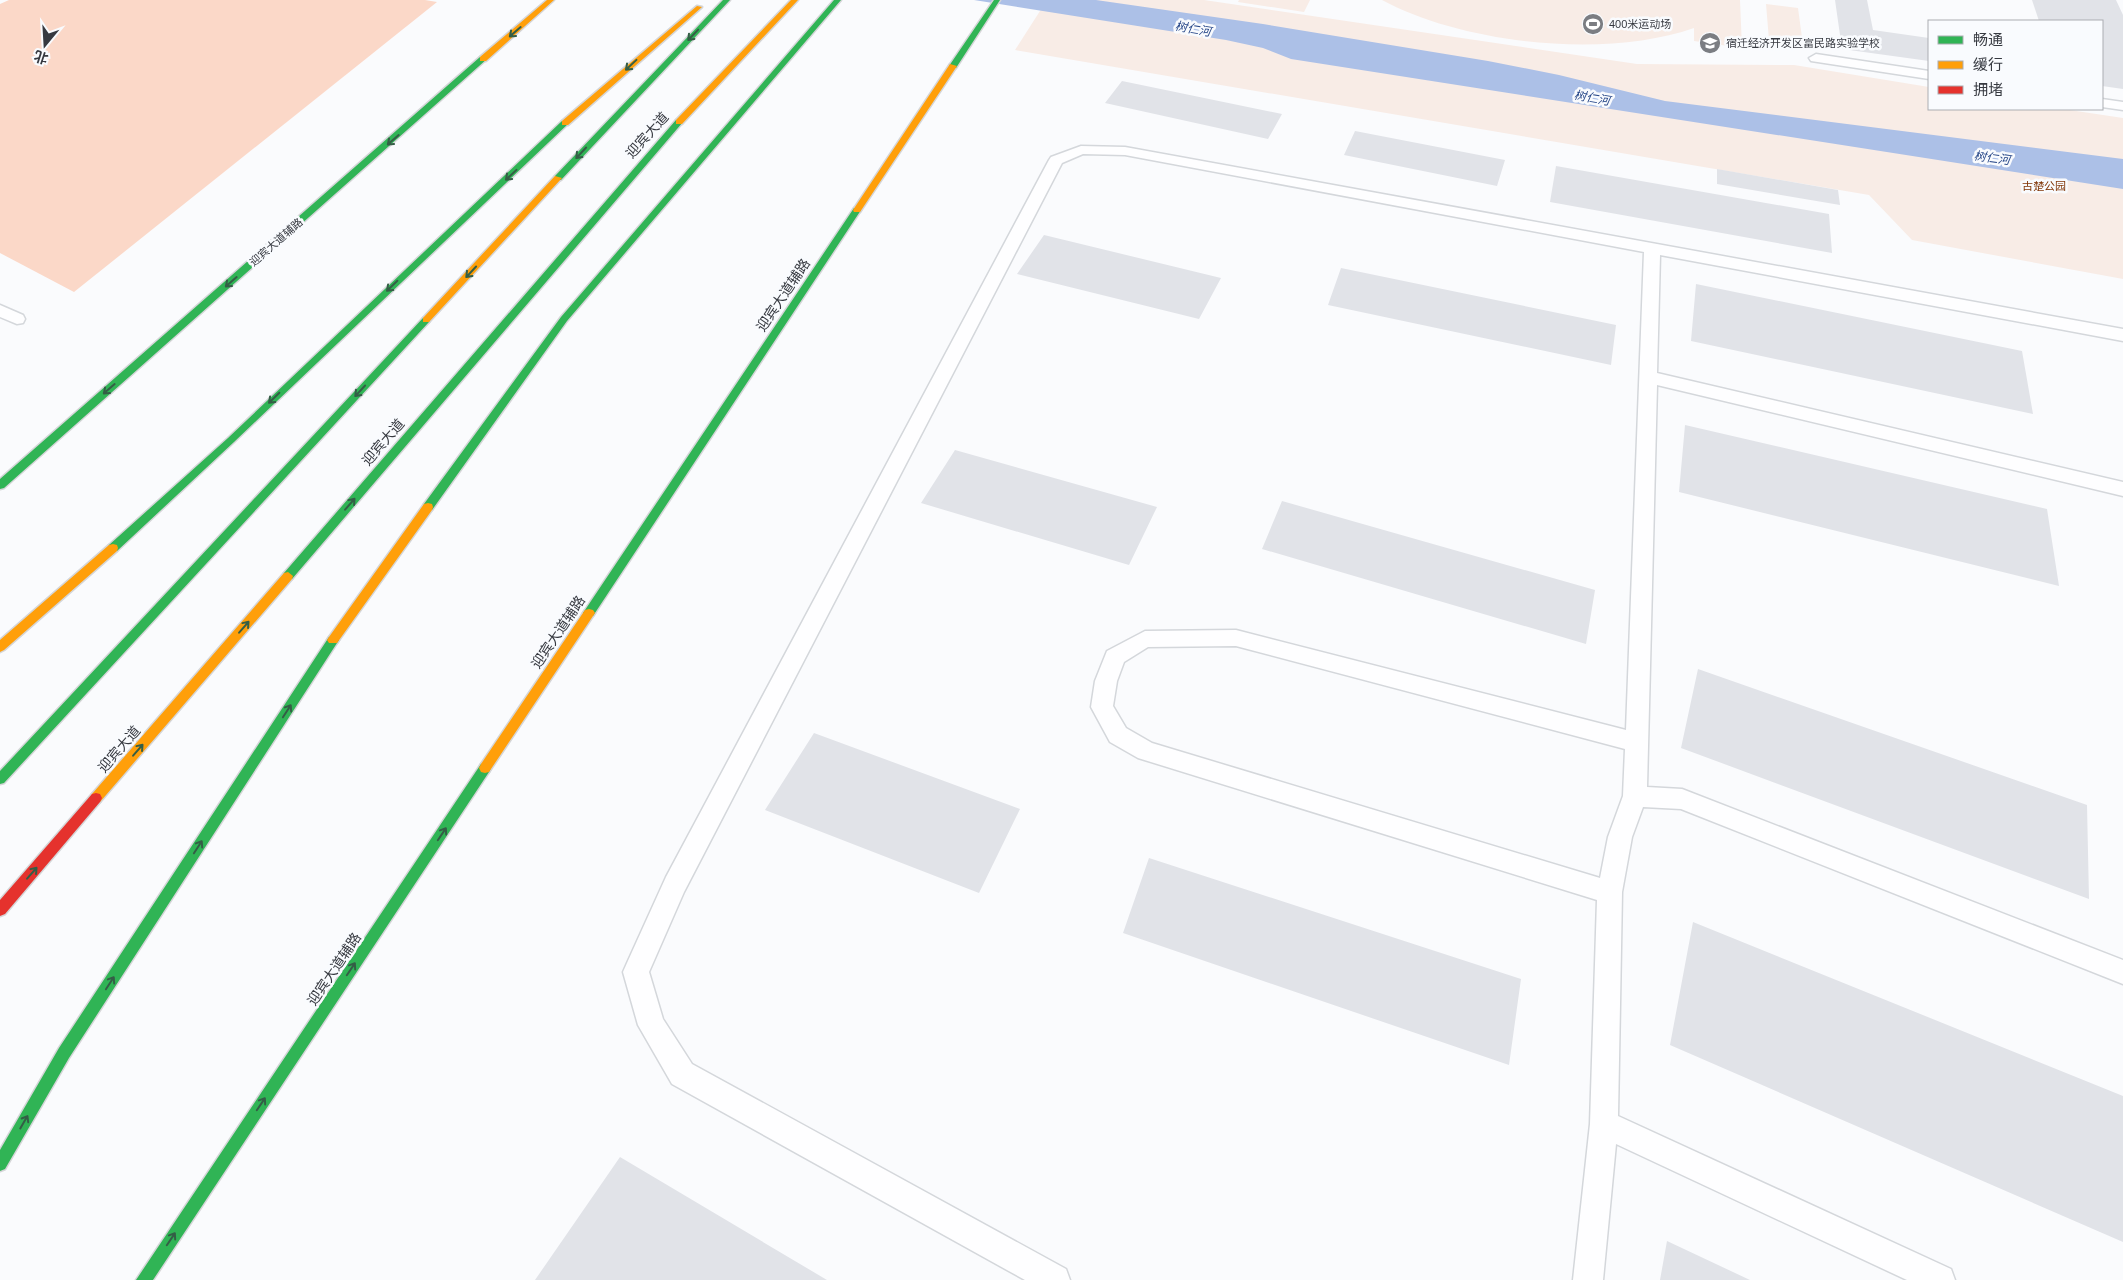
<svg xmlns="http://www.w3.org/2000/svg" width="2123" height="1280" font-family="Helvetica,'Noto Sans SC',sans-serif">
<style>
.green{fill:#f8ece6}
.forest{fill:#fbd8c8}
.water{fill:#acc0e7}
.building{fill:#e1e3e8}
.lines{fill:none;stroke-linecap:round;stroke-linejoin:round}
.lane-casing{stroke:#d4d7db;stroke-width:3}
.fast-casing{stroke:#d5d6d8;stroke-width:3}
.slow-casing{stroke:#d5d6d8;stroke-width:3}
.jam-casing{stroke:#d5d6d8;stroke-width:3}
.lane{fill:#fefeff;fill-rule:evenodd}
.fast{fill:#30b455;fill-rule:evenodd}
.slow{fill:#ff9f0a;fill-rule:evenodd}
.jam{fill:#e5322d;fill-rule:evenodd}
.oneway{stroke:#345e46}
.labels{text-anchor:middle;stroke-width:5;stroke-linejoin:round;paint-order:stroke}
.far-poi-label{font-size:11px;fill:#363940;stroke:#f9fbfe;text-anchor:start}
.far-park-label{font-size:11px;fill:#813607;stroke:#f9fbfe}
.far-street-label{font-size:11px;fill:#363940;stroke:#f9fbfe}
.far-water-label{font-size:12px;font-style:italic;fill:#274788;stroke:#f9fbfe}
.street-label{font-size:14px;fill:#363940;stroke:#f9fbfe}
</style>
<rect width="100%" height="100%" fill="#fafbfd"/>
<!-- green -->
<path class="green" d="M 1047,0 L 1204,0 L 1637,64 L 1794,65 L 1929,87 L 1929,109 L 2063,109 L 2123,118 L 2123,279 L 1912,240 L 1869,195 L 1015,50 Z
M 1239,0 L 1310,0 L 1304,12 L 1238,2 Z
M 1382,0 L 1740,0 L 1742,48 L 1694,41 L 1694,28 C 1606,59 1463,44 1382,0 Z
M 1766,4 L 1798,8 L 1803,45 L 1769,40 Z"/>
<!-- forest -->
<path class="forest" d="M 9,0 L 425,0 L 437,2 L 74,292 L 0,253 L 0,4 Z"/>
<!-- water -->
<path class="water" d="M 974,0 L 1096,0 L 1263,24 L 1488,61 L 1559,75 L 1665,101 L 2123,159 L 2123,189 L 1291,59 L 1263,48 L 1226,40 Z"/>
<!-- building -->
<path class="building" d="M 1835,0 L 1867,0 L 1873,30 L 1929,38 L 1929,61 L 1842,49 Z
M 2032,0 L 2116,0 L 2123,15 L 2123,89 L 2102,86 L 2102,21 L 2039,21 Z
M 1122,81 L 1282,114 L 1268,139 L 1105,103 Z
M 1355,131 L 1505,160 L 1497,186 L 1344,155 Z
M 1556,166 L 1829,214 L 1832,253 L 1550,202 Z
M 1717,169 L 1838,190 L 1840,205 L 1717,184 Z
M 1044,235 L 1221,278 L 1199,319 L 1017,274 Z
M 1341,268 L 1616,325 L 1611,365 L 1328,305 Z
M 1696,284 L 2022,351 L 2033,414 L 1691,341 Z
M 1685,425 L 2047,509 L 2059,586 L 1679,492 Z
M 955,450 L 1157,507 L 1129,565 L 921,503 Z
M 1282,501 L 1595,590 L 1586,644 L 1262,549 Z
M 1698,669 L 2087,805 L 2089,899 L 1681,748 Z
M 814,733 L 1020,809 L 979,893 L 765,810 Z
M 1149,858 L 1521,979 L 1509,1065 L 1123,933 Z
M 1693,922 L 2123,1096 L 2123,1242 L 1670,1045 Z
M 620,1157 L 827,1280 L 535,1280 Z
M 1667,1241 L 1750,1280 L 1660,1280 Z"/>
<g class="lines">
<!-- lane casing -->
<g class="lane-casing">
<path id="lane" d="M 1816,54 L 1929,71 L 1929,79 L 1811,61 L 1809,58 Z
M 2102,99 L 2123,102 L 2123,110 L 2102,107 Z
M 1081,146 L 1125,147 L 2123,329 L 2123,341 L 1660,255 L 1657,373 L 2123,482 L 2123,496 L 1657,385 L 1647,787 L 1682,789 L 2123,960 L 2123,984 L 1681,809 L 1643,807 L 1632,837 L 1622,892 L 1618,1116 L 1951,1269 L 1955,1280 L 1907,1280 L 1616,1144 L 1603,1280 L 1573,1280 L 1590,1124 L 1597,900 L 1138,758 L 1110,742 L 1091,707 L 1095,681 L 1107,651 L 1145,631 L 1236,630 L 1626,730 L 1644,252 L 1125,155 L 1083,154 L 1062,163 L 684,892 L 649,972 L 663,1019 L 692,1064 L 1066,1269 L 1070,1280 L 1025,1280 L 672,1084 L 638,1025 L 623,972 L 627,963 L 666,877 L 1049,160 L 1051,157 ZM 1236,646 L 1625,749 L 1623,796 L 1608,837 L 1600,878 L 1152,743 L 1126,728 L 1113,706 L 1117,681 L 1124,662 L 1148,647 Z
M 0,305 L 23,315 L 25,319 L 23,323 L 17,324 L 0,317 Z"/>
</g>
<!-- fast casing -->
<g class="fast-casing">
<path id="fast" d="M 723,0 L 730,0 L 561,180 L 555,180 L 555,176 Z
M 834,0 L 841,0 L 567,321 L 432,510 L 424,510 L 423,507 L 424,504 L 561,317 Z
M 994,0 L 1000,0 L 956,68 L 950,68 L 949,66 Z
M 480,57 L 487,59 L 4,488 L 0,489 L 0,479 Z
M 676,120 L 683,122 L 292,579 L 284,579 L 283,576 L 284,573 Z
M 562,121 L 569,123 L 234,442 L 117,551 L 109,551 L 108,548 L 109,545 L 228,438 Z
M 854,208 L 861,210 L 593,616 L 585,616 L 583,613 L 585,610 Z
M 426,317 L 430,320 L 429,322 L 4,783 L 0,784 L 0,771 L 423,318 Z
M 333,636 L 337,637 L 339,640 L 337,643 L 69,1058 L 5,1169 L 0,1171 L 0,1150 L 59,1048 L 329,637 Z
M 485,763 L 489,764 L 491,768 L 489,772 L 153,1280 L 136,1280 L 481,764 Z"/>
</g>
<!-- slow casing -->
<g class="slow-casing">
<path id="slow" d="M 547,0 L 554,0 L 486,61 L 480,61 L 480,57 Z
M 791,0 L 798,0 L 682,124 L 676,124 L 676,120 Z
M 697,6 L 702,7 L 568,125 L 562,125 L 562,121 Z
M 950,64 L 957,66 L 860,212 L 854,212 L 853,210 Z
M 555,176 L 562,178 L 429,322 L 423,322 L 423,318 Z
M 428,503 L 432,504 L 433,507 L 432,510 L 337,643 L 329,643 L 327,640 L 329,637 L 424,504 Z
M 113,544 L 117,545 L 118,548 L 117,551 L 4,650 L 0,652 L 0,640 L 109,545 Z
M 288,572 L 293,576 L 292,579 L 100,802 L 96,803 L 92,802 L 90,798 L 92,794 L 284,573 Z
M 589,609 L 593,610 L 595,613 L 489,772 L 485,773 L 481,772 L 479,768 L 481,764 L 585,610 Z"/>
</g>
<!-- jam casing -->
<g class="jam-casing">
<path id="jam" d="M 96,793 L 100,794 L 102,798 L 100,802 L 5,914 L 0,916 L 0,900 L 92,794 Z"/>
</g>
<!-- lane -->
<use href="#lane" class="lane"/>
<!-- fast -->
<use href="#fast" class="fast"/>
<!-- slow -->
<use href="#slow" class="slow"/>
<!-- jam -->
<use href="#jam" class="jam"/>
</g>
<!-- one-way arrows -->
<defs><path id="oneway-shaft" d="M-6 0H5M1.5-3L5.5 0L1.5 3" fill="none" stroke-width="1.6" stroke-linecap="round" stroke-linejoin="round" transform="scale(1.25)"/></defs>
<g class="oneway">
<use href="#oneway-shaft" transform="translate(515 32) rotate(139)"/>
<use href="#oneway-shaft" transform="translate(693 35) rotate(134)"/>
<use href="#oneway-shaft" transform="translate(631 65) rotate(137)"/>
<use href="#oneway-shaft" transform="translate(393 140) rotate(139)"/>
<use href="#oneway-shaft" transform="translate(581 153) rotate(133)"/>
<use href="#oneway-shaft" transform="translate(511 175) rotate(137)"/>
<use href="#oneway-shaft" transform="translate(471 272) rotate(133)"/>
<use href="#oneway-shaft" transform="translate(231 282) rotate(139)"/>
<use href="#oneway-shaft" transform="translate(392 286) rotate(136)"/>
<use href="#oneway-shaft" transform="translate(109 389) rotate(139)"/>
<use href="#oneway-shaft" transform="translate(360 391) rotate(133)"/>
<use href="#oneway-shaft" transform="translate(274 398) rotate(136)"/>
<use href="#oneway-shaft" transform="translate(350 504) rotate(-49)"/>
<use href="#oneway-shaft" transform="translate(244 627) rotate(-49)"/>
<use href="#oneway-shaft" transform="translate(287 711) rotate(-57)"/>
<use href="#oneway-shaft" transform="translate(138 750) rotate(-49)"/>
<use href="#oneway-shaft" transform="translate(442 834) rotate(-56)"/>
<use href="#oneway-shaft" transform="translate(198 847) rotate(-57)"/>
<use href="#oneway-shaft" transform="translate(32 873) rotate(-49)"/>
<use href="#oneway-shaft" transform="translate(351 969) rotate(-56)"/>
<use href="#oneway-shaft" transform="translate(110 983) rotate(-57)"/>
<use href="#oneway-shaft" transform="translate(261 1104) rotate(-56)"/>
<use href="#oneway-shaft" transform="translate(24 1122) rotate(-60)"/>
<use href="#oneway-shaft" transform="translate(171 1239) rotate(-56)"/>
</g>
<!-- icons -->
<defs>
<g id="stadium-disc" transform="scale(1.125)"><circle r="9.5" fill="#7b7d82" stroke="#f9fbfe"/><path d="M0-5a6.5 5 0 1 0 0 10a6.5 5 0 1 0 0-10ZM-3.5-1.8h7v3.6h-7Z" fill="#fff"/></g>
<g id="school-disc" transform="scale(1.125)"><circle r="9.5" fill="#7b7d82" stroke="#f9fbfe"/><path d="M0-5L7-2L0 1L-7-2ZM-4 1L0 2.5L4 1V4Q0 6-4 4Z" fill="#fff"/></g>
</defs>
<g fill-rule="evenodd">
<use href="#stadium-disc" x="1593" y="24"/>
<use href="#school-disc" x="1710" y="43"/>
</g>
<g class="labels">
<!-- far-poi labels -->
<g class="far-poi-label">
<text x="1609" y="28">400米运动场</text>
<text x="1726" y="47">宿迁经济开发区富民路实验学校</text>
</g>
<!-- far-park labels -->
<g class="far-park-label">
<text x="2044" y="190">古楚公园</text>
</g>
<!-- far-street labels -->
<g class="far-street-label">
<text transform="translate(276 242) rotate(-41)" y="4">迎宾大道辅路</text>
</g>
<!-- far-water labels -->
<g class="far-water-label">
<text transform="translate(1193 29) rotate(10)" y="4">树仁河</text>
<text transform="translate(1592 98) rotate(10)" y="4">树仁河</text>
<text transform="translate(1992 158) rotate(8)" y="4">树仁河</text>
</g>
<!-- street labels -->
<g class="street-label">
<text transform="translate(647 135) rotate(-48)" y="5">迎宾大道</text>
<text transform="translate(783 295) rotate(-56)" y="5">迎宾大道辅路</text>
<text transform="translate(383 442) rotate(-49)" y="5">迎宾大道</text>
<text transform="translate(558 632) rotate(-56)" y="5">迎宾大道辅路</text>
<text transform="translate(119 749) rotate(-49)" y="5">迎宾大道</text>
<text transform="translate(334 969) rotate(-56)" y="5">迎宾大道辅路</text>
</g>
</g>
<!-- legend -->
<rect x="1928" y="20" width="175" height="90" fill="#f9fbfe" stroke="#abadb2"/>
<rect x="1938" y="36" width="25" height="8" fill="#30b455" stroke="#abadb2"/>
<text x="1973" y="45" font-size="15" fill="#363940">畅通</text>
<rect x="1938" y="61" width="25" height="8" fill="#ff9f0a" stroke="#abadb2"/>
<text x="1973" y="70" font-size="15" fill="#363940">缓行</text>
<rect x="1938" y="86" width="25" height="8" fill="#e5322d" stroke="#abadb2"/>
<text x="1973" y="95" font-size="15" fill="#363940">拥堵</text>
<!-- north arrow -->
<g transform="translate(45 45) rotate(198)" stroke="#f9fbfe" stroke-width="4" paint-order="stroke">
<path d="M0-4L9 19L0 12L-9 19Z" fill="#363940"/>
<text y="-8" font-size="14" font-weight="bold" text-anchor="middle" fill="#363940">北</text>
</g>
</svg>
